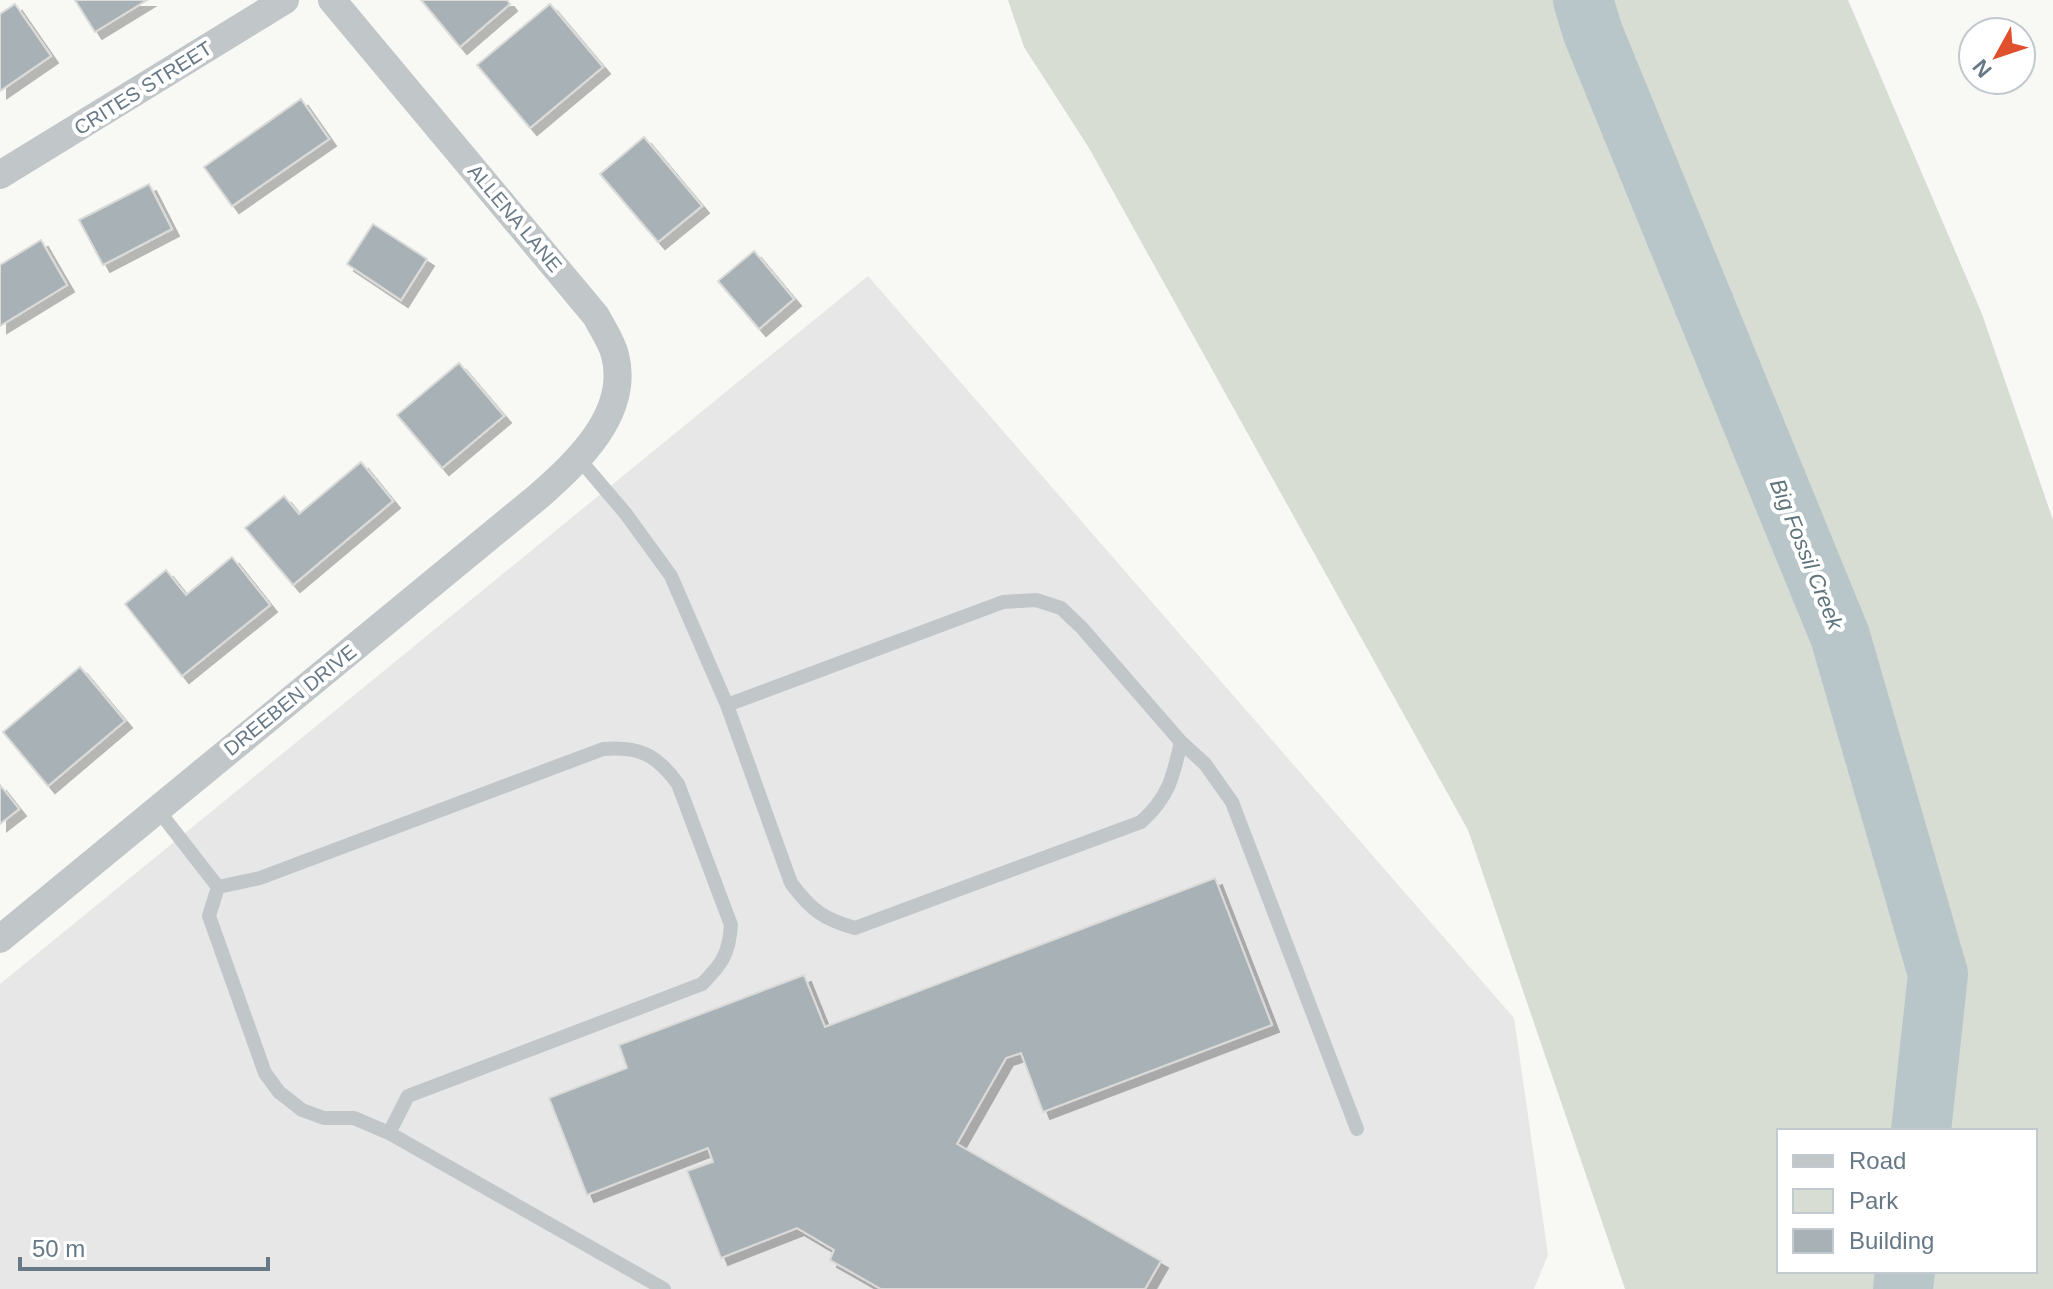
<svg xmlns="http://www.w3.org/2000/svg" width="2053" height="1289" font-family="Helvetica,sans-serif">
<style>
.built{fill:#e6e7e6}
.green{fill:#d8ddd4;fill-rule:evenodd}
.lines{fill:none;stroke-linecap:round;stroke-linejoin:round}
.river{stroke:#b8c5c9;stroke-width:60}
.building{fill:#a8b1b6;stroke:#dadad8;stroke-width:2;filter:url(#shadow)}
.service{stroke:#c1c6c9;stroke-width:14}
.minor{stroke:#c1c6c9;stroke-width:28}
.labels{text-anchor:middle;stroke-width:8;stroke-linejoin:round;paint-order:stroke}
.street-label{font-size:20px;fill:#677986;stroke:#fff}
.water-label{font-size:22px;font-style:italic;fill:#5e747a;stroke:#fff}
</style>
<defs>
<filter id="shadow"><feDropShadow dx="7" dy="7" stdDeviation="0" flood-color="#0004"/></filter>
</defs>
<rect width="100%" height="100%" fill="#f8f8f5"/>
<!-- built -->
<path class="built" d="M 868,276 L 1514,1018 L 1548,1255 L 1534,1289 L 0,1289 L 0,984 Z"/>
<!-- green -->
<path class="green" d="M 1008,0 L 1848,0 L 1982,314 L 2053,520 L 2053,1289 L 1625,1289 L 1468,830 L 1089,148 L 1024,47 ZM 1779,1131 L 2035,1131 L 2035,1271 L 1779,1271 Z"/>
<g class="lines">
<!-- river -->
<path class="river" d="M 1583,0 L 1593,33 L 1840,636 L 1938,974 L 1921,1131
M 1903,1289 L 1905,1271"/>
</g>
<!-- building -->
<path class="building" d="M 75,0 L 147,0 L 95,32 Z
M 421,0 L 507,0 L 510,4 L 460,47 Z
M 15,4 L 51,56 L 0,91 L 0,14 Z
M 550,4 L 603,67 L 530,128 L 477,65 Z
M 301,99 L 329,139 L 232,206 L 204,167 Z
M 644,137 L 702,206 L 658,242 L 600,174 Z
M 149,184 L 172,229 L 103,265 L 79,220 Z
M 373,224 L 427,259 L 401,300 L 347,264 Z
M 41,240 L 67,285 L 0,326 L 0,265 Z
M 754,251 L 794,299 L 759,329 L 718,281 Z
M 459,363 L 504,416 L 442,468 L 397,415 Z
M 361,462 L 393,501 L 293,585 L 245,528 L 284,496 L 299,514 Z
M 232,557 L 270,605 L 182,676 L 125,604 L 166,570 L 186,595 Z
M 80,667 L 125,721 L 48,786 L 3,732 Z
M 0,785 L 19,809 L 0,824 Z
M 1215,878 L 1272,1025 L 1043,1112 L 1021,1053 L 1006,1058 L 957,1144 L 1161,1261 L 1145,1289 L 881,1289 L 830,1260 L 834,1250 L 797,1228 L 721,1258 L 687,1171 L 713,1162 L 708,1148 L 587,1195 L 549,1098 L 627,1068 L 619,1045 L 804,975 L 825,1027 Z"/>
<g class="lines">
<!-- service -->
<path class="service" d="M 580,460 L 626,514 L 671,576 L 727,705 L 791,883 C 811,910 823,919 855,928 L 1141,822 C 1169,797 1173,777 1181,742 L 1082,628 L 1061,608 L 1036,600 L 1003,602 L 727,705
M 1181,742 L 1205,764 L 1232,802 L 1357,1129
M 158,810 L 218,887 L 260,878 L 603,749 C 640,746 657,755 678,784 L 731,925 C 729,954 722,964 702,984 L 408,1096 L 389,1133 L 354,1118 L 324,1118 L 302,1110 L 279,1092 L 265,1073 L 209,916 L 218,887
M 389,1133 L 664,1289"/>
<!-- minor -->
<path class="minor" d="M 0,175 L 285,0
M 0,939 L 540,495 C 578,461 630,413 615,355 C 612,342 602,328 596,316 L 332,0"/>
</g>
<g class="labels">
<!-- street labels -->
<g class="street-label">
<text transform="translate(143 88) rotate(-32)" y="7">CRITES STREET</text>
<text transform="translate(515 218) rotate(50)" y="7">ALLENA LANE</text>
<text transform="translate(290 700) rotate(-39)" y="7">DREEBEN DRIVE</text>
</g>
<!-- water labels -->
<g class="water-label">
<text transform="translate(1807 554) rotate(68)" y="8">Big Fossil Creek</text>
</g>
</g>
<!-- legend -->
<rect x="1777" y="1129" width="260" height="144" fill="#ffffff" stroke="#c2c9cf" stroke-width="2"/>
<rect x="1793" y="1155" width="40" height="12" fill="#c1c6c9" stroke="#c2c9cf" stroke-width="2"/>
<text x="1849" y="1169" font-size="24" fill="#677986">Road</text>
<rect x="1793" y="1189" width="40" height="24" fill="#d8ddd4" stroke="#c2c9cf" stroke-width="2"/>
<text x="1849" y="1209" font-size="24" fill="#677986">Park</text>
<rect x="1793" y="1229" width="40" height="24" fill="#a8b1b6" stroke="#c2c9cf" stroke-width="2"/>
<text x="1849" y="1249" font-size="24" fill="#677986">Building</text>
<!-- north arrow -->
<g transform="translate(1997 56) rotate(230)"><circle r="38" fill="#ffffff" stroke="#c2c9cf" stroke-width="2"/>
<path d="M0-6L14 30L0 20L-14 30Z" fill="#e1502c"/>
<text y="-12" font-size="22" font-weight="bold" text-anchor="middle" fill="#677986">N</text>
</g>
<!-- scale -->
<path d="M20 1257v12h248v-12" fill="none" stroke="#677986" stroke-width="4"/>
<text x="32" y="1257" font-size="24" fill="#677986" stroke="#ffffff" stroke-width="6" paint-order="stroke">50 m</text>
</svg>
